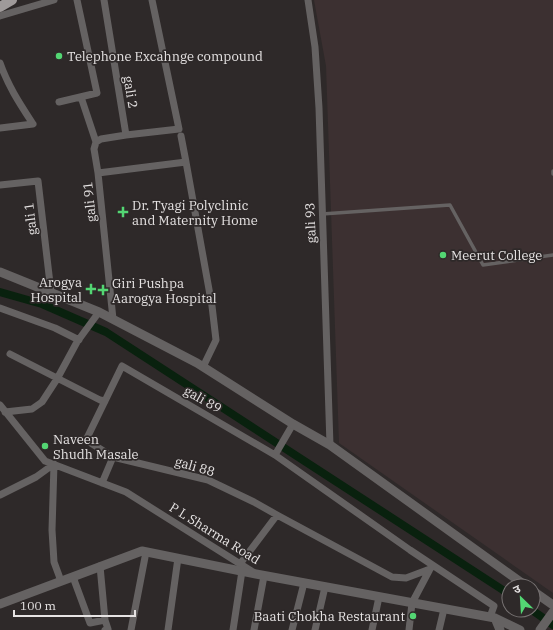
<svg xmlns="http://www.w3.org/2000/svg" width="553" height="630" font-family="'IBM Plex Serif','Noto Sans Devanagari',serif">
<style>
.built{fill:#3c3031}
.lines{fill:none;stroke-linecap:round;stroke-linejoin:round}
.canal{stroke:#09210e;stroke-width:8}
.service{stroke:#656262;stroke-width:3.5}
.minor{stroke:#656262;stroke-width:7}
.tertiary{stroke:#656262;stroke-width:9}
.primary{stroke:#9f9a9a;stroke-width:10}
.poi-dot{fill:#53d673;stroke:#2e2929;stroke-width:1.5}
.labels{text-anchor:middle;stroke-width:3.5;stroke-linejoin:round;paint-order:stroke}
.poi-label{font-size:13px;fill:#e6e3e3;stroke:#2e2929;text-anchor:start}
.street-label{font-size:13px;fill:#e6e3e3;stroke:#2e2929}
</style>
<rect width="100%" height="100%" fill="#2e2929"/>
<!-- built -->
<path class="built" d="M 314,0 L 553,0 L 553,593 L 339,443 L 326,66 Z"/>
<g class="lines">
<!-- canal -->
<path class="canal" d="M 0,292 L 42,304 L 106,332 L 509,594
M 532,610 L 553,625"/>
<!-- service -->
<path class="service" d="M 553,171 L 553,174
M 322,214 L 450,205 L 483,265 L 553,255"/>
<!-- minor -->
<path class="minor" d="M 104,0 L 126,135 L 179,129 L 152,0
M 308,0 L 315,47 L 319,108 L 330,445
M 0,16 L 54,0
M 0,63 C 8,86 20,104 33,124 L 0,128
M 81,97 L 96,142
M 59,102 L 97,93 L 77,0
M 186,162 L 212,306 L 216,340 L 203,367
M 98,173 L 94,149 L 96,142 L 101,139 L 126,135
M 0,185 L 38,181 L 51,292
M 0,308 L 55,328 L 79,340
M 113,319 L 98,173 L 186,162 L 181,136
M 10,354 L 100,400 L 105,401
M 0,405 L 45,461 L 126,492 L 253,572
M 5,412 L 32,409 L 42,402 L 57,379 L 77,342 L 99,312
M 293,424 L 275,455 L 122,366 L 86,440 L 113,457 L 208,480 L 254,502 L 277,515 L 392,577 L 406,578 L 430,569
M 275,455 L 410,550 L 494,606 L 490,617
M 54,464 L 52,530 L 54,562 L 61,581
M 102,483 L 113,457
M 0,495 L 36,477 L 54,464
M 240,564 L 277,515
M 73,577 L 90,623 L 105,620 L 100,566
M 105,620 L 108,629 L 105,630
M 131,630 L 146,552
M 168,630 L 178,558
M 233,630 L 242,571
M 254,630 L 264,576
M 292,630 L 304,583
M 315,630 L 325,587
M 372,630 L 379,597
M 409,630 L 412,603 L 430,569
M 439,630 L 444,609"/>
<!-- tertiary -->
<path class="tertiary" d="M 0,272 L 99,312 L 197,363 L 293,424 L 330,445 L 526,586
M 533,591 L 553,605
M 0,604 L 142,551 L 256,574 L 495,618 L 520,630
M 495,618 L 500,630
M 540,630 L 553,612"/>
<!-- primary -->
<path class="primary" d="M 0,7 L 12,0"/>
</g>
<!-- markers -->
<g class="poi-dot">
<circle cx="59" cy="56" r="4"/>
<path d="M121 206h4v4h4v4h-4v4h-4v-4h-4v-4h4z"/>
<circle cx="443" cy="255" r="4"/>
<path d="M89 283h4v4h4v4h-4v4h-4v-4h-4v-4h4z"/>
<path d="M101 284h4v4h4v4h-4v4h-4v-4h-4v-4h4z"/>
<circle cx="45" cy="446" r="4"/>
<circle cx="413" cy="616" r="4"/>
</g>
<g class="labels">
<!-- poi labels -->
<g class="poi-label">
<text x="67" y="61">Telephone Excahnge compound</text>
<text x="132" y="210">Dr. Tyagi Polyclinic<tspan x="132" dy="15">and Maternity Home</tspan></text>
<text x="451" y="260">Meerut College</text>
<text x="82" y="287" text-anchor="end">Arogya<tspan x="82" dy="15">Hospital</tspan></text>
<text x="112" y="288">Giri Pushpa<tspan x="112" dy="15">Aarogya Hospital</tspan></text>
<text x="53" y="444">Naveen<tspan x="53" dy="15">Shudh Masale</tspan></text>
<text x="405" y="621" text-anchor="end">Baati Chokha Restaurant</text>
</g>
<!-- street labels -->
<g class="street-label">
<text transform="translate(131 92) rotate(81)" y="5">gali 2</text>
<text transform="translate(89 202) rotate(-96)" y="5">gali 91</text>
<text transform="translate(30 219) rotate(-97)" y="5">gali 1</text>
<text transform="translate(310 223) rotate(-92)" y="5">gali 93</text>
<text transform="translate(203 399) rotate(30)" y="5">gali 89</text>
<text transform="translate(195 466) rotate(16)" y="5">gali 88</text>
<text transform="translate(215 533) rotate(32)" y="5">P L Sharma Road</text>
</g>
</g>
<!-- north arrow -->
<g transform="translate(521 598) rotate(335)"><circle r="19" fill="#2e2929" stroke="#787373"/>
<path d="M0-3L7 15L0 10L-7 15Z" fill="#53d673"/>
<text y="-6" font-size="11" font-weight="bold" text-anchor="middle" fill="#e6e3e3">उ</text>
</g>
<!-- scale -->
<path d="M14 610v6h121v-6" fill="none" stroke="#e6e3e3" stroke-width="2"/>
<text x="20" y="610" font-size="12" fill="#e6e3e3" stroke="#2e2929" stroke-width="3" paint-order="stroke">100 m</text>
</svg>
